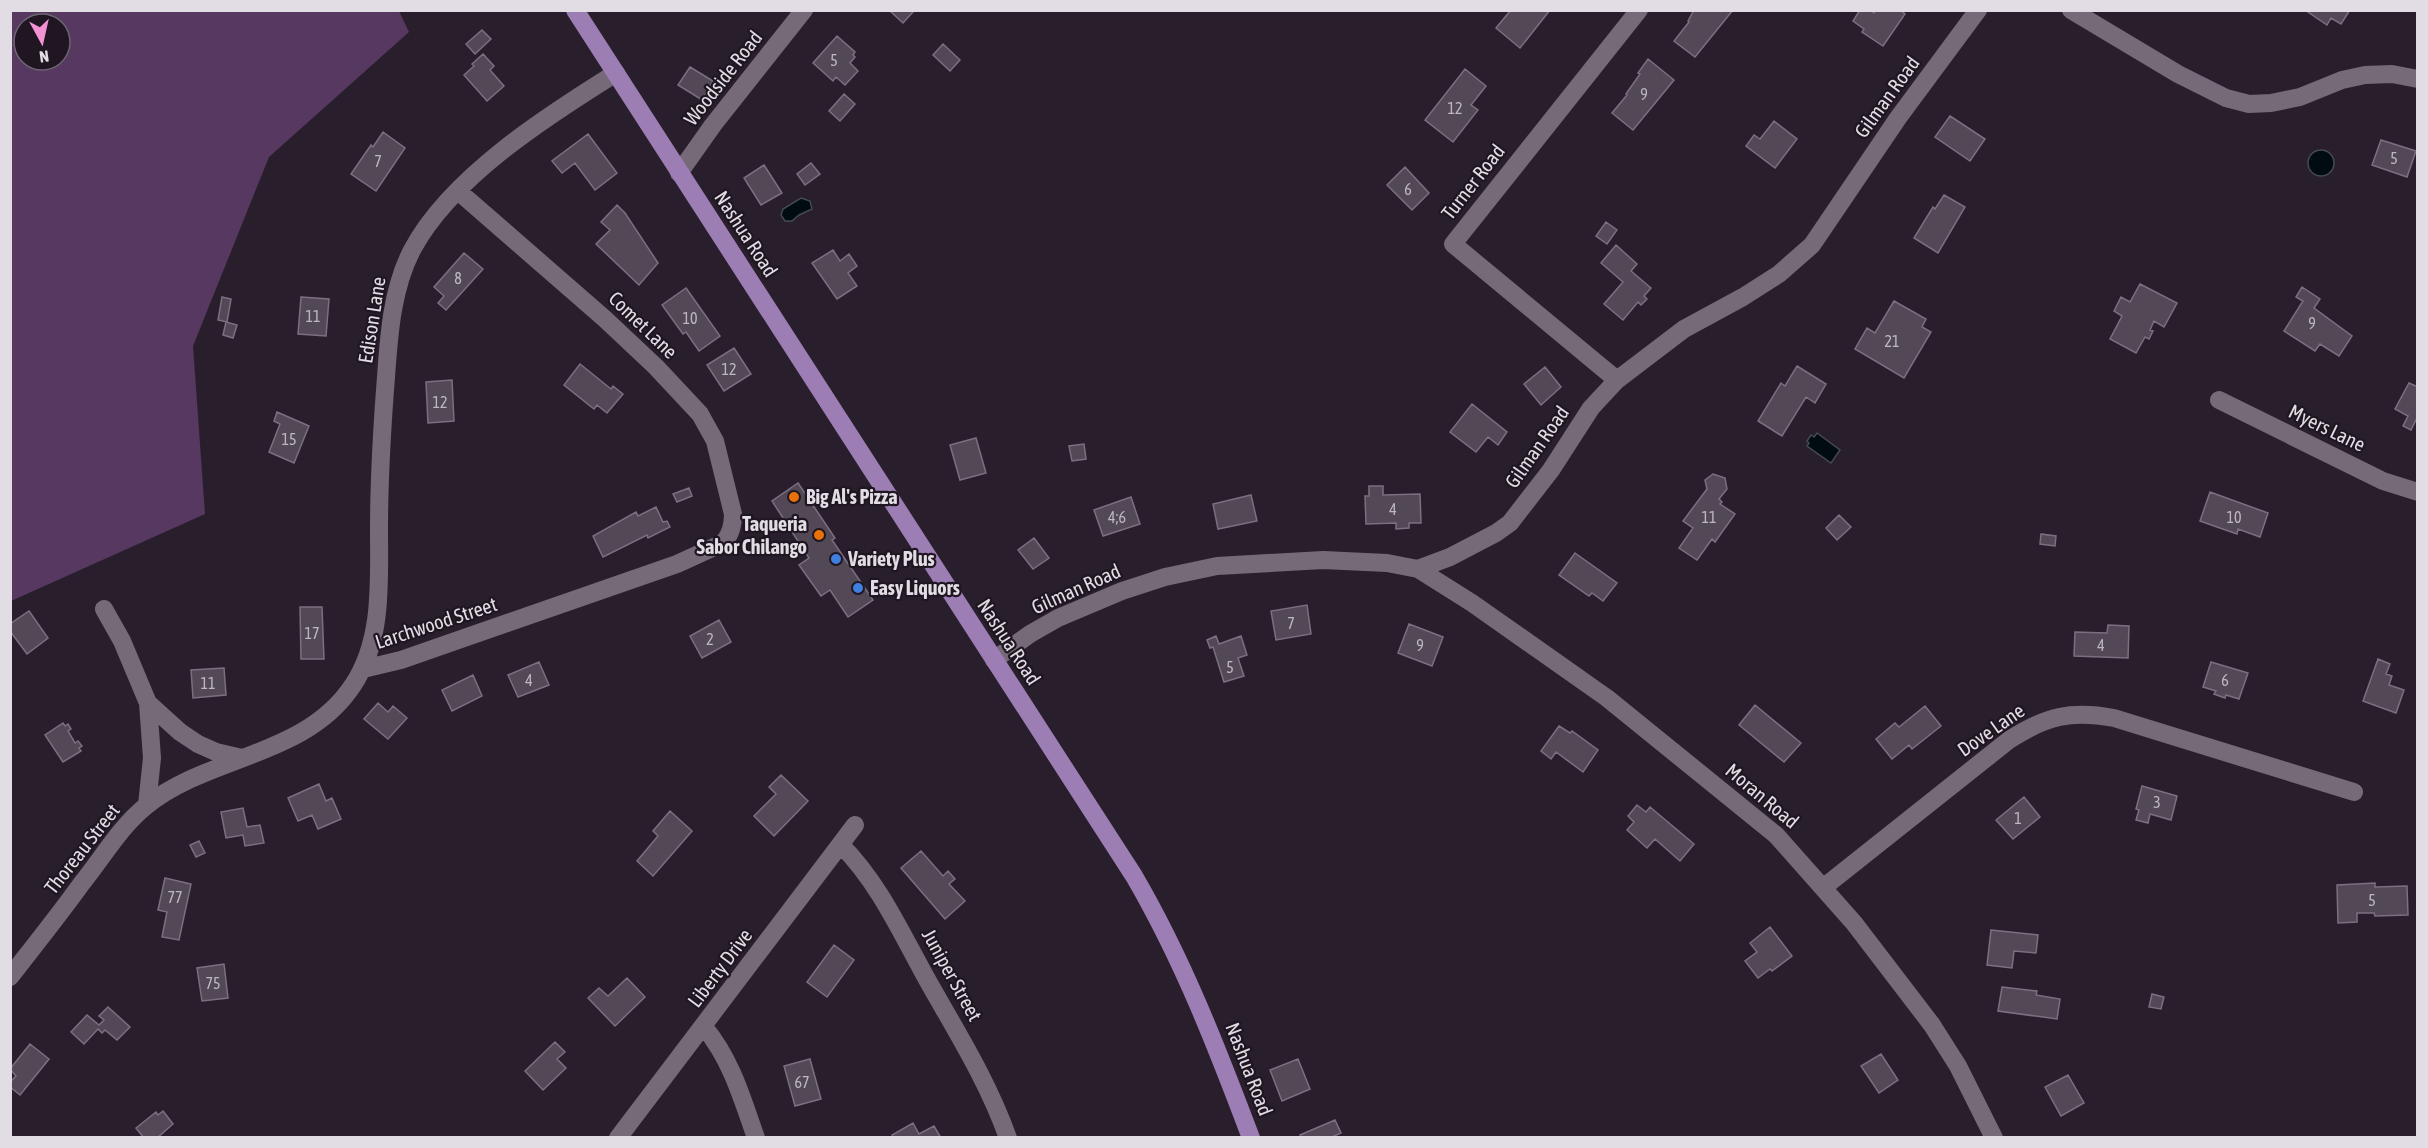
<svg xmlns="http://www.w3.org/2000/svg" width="2428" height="1148" font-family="'Asap Condensed',sans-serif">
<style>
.green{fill:#563860;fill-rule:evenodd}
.water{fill:#010c10;stroke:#444a50;stroke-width:1.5}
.building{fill:#534856;stroke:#7b707f;stroke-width:1.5}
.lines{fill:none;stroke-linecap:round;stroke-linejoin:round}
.minor{stroke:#766a79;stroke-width:18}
.major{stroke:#9c7db4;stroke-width:18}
.food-dot{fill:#e8710a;stroke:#1f1622;stroke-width:2}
.shop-dot{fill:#3f7fe0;stroke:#1f1622;stroke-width:2}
.labels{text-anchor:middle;stroke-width:4.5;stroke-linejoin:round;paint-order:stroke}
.number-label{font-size:16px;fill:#beb7c0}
.street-label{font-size:20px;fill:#e2dce4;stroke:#1f1622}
.poi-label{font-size:20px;font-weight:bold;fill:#e2dce4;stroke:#1f1622;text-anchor:start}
</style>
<rect width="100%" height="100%" fill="#291f2c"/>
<!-- green -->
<path class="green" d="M 10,11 L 399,11 L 409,32 L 269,157 L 193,346 L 205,514 L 11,601 ZM 24,24 L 60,24 L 60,60 L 24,60 Z"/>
<!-- water -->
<path class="water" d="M2308 163a13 13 0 1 1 26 0a13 13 0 1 1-26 0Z
M 801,198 L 810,201 L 812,209 L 799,215 L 792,221 L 785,221 L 781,215 L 783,209 Z
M 1817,433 L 1840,450 L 1831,463 L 1807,446 L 1809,443 L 1807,441 L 1811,435 L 1814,437 Z"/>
<!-- building -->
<path class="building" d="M 889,10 L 912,10 L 913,12 L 903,23 Z
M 1511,10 L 1550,10 L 1520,48 L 1496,28 Z
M 1694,10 L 1733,10 L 1695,57 L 1674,41 L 1689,22 L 1688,21 Z
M 1860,10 L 1870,10 L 1874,13 L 1876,10 L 1900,10 L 1905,14 L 1883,46 L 1862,32 L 1864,29 L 1853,21 Z
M 2305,10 L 2350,10 L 2341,24 L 2331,18 L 2327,25 Z
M 482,30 L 491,39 L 475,54 L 466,44 Z
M 837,36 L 855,52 L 853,55 L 855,57 L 850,63 L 858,71 L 845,85 L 836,77 L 833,81 L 813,63 Z
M 943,44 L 960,60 L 950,71 L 933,55 Z
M 483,54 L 494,66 L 490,70 L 504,86 L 487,101 L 464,75 L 474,66 L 472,64 Z
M 1648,59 L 1674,80 L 1633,130 L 1612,113 L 1627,95 L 1626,94 L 1640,74 L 1638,73 Z
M 690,67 L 713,81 L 702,100 L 678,85 Z
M 1465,69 L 1486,86 L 1471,105 L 1478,110 L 1453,142 L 1425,120 Z
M 844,94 L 855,104 L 840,121 L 829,111 Z
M 1950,116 L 1985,139 L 1970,161 L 1935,137 Z
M 1774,121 L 1797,139 L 1775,168 L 1746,146 L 1754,135 L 1760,139 Z
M 383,132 L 405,148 L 376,191 L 351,174 L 371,145 L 373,147 Z
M 588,134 L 617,173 L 595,190 L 575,163 L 562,173 L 552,161 Z
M 2381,140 L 2416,151 L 2407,177 L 2372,165 Z
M 811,163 L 820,174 L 805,185 L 797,174 Z
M 764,165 L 782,193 L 761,205 L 744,178 Z
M 1405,167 L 1429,193 L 1412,210 L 1387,185 Z
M 1944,195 L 1965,207 L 1938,253 L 1914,238 L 1933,207 L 1935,209 Z
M 617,205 L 625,213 L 658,263 L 639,285 L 596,244 L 610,230 L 601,222 Z
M 1606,222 L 1617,230 L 1607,244 L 1596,236 Z
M 1616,245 L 1637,264 L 1631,271 L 1651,288 L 1644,296 L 1647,299 L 1641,305 L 1638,302 L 1623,320 L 1604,304 L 1623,282 L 1601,263 Z
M 833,250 L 840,261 L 849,254 L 857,266 L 848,273 L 857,286 L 837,299 L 812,263 Z
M 464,253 L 483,269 L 446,310 L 438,303 L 444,296 L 434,287 Z
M 2140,284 L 2177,303 L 2164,327 L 2154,321 L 2150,330 L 2153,331 L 2149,339 L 2145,337 L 2136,353 L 2110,339 L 2122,316 L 2114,311 L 2121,297 L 2130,302 Z
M 2302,287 L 2320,299 L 2314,308 L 2352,336 L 2339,356 L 2320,344 L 2315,351 L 2284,331 L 2303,301 L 2296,297 Z
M 686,288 L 720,336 L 699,351 L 686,332 L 683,334 L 662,305 Z
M 222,297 L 231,299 L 227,322 L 218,320 Z
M 301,297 L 329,299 L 326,336 L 298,334 Z
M 1894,301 L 1926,319 L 1922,327 L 1931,332 L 1904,378 L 1855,349 L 1867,328 L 1875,333 Z
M 226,322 L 237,325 L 233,338 L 223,335 Z
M 734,348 L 751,374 L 724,391 L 707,365 Z
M 580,364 L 611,389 L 613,386 L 623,394 L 607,413 L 597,405 L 594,409 L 564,385 Z
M 1797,366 L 1826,384 L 1815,403 L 1806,397 L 1782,436 L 1758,421 L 1781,383 L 1785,386 Z
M 1545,367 L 1561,387 L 1541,405 L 1524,384 Z
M 452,380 L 454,421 L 428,423 L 426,382 Z
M 2409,383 L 2418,387 L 2418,421 L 2416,420 L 2411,430 L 2403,426 L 2408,416 L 2395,409 Z
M 1472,404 L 1507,432 L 1498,445 L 1488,437 L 1476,452 L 1450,432 Z
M 277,412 L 309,426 L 294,463 L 269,452 L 280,424 L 274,421 Z
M 976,438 L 986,473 L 960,480 L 950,445 Z
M 1084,444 L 1086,459 L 1072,461 L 1069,446 Z
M 1713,474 L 1725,478 L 1727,489 L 1719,499 L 1722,502 L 1720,504 L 1735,514 L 1715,542 L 1712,539 L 1697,560 L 1679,548 L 1693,528 L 1683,521 L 1707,489 L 1705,480 Z
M 798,483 L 835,538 L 832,540 L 873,600 L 848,617 L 830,590 L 821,596 L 799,565 L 809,558 L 772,501 Z
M 1369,486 L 1383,486 L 1383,495 L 1420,494 L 1421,523 L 1409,523 L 1409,528 L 1396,529 L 1396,523 L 1366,524 L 1365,496 L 1369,496 Z
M 689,488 L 692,496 L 677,502 L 673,494 Z
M 2210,492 L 2268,513 L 2260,537 L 2238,529 L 2237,534 L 2200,521 Z
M 1251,495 L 1257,521 L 1218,529 L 1213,504 Z
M 1131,497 L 1140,524 L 1103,536 L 1094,510 Z
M 656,507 L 663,522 L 667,521 L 670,527 L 648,538 L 647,535 L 603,557 L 593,536 L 636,512 L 638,516 Z
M 1839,515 L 1851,527 L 1837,540 L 1826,528 Z
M 2041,534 L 2056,536 L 2055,546 L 2040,544 Z
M 1034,538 L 1049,558 L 1033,569 L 1018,550 Z
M 1575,553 L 1617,583 L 1603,601 L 1592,593 L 1589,596 L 1559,575 Z
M 1307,605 L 1311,634 L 1276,640 L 1271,611 Z
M 300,607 L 322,607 L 324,659 L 301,659 Z
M 29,611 L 48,638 L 27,654 L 10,631 L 10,624 Z
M 719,620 L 731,642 L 702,658 L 690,636 Z
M 1409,624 L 1443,637 L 1432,666 L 1398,653 Z
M 2108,625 L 2129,626 L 2128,658 L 2074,656 L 2075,632 L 2107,633 Z
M 1216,636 L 1219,644 L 1241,636 L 1247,655 L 1238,658 L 1244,676 L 1224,682 L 1213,647 L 1210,648 L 1207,640 Z
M 2378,659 L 2390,664 L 2386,674 L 2392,676 L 2389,685 L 2404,690 L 2396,713 L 2363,701 Z
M 539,662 L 549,685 L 518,697 L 508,675 Z
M 2211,662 L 2248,673 L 2239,699 L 2226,695 L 2225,698 L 2214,694 L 2216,691 L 2203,687 Z
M 224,668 L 226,695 L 193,698 L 191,670 Z
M 473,675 L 482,696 L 452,711 L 442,690 Z
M 378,703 L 388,712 L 393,706 L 407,718 L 388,739 L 364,719 Z
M 1755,705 L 1801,743 L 1784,762 L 1739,725 Z
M 1925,706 L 1941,726 L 1912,749 L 1909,745 L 1892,759 L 1876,739 L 1895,723 L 1899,727 Z
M 63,723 L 65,726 L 68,724 L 71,729 L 68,731 L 75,743 L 78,741 L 82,746 L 79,748 L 81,751 L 63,762 L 45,735 Z
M 1559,726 L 1570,733 L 1572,731 L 1598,750 L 1583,772 L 1556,752 L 1551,759 L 1541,751 Z
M 781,775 L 808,801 L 774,836 L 754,816 L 776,794 L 769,787 Z
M 319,784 L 326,801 L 332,798 L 341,819 L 318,829 L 312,815 L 298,821 L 288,798 Z
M 2142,786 L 2177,796 L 2171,820 L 2150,814 L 2148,823 L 2136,820 L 2139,810 L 2136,809 Z
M 2024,797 L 2040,817 L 2013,839 L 1996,820 Z
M 1637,805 L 1646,812 L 1650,807 L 1694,844 L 1680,861 L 1655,839 L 1647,848 L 1627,830 L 1634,822 L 1628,816 Z
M 243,808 L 247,827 L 260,825 L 264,843 L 245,846 L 243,835 L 226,838 L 221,812 Z
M 670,811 L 692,831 L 653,876 L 637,861 L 658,836 L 653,831 Z
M 199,841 L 205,853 L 196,857 L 190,845 Z
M 921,851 L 943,876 L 948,871 L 955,879 L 949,884 L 965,901 L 945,919 L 901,868 Z
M 165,878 L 191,884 L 179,940 L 162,937 L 167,912 L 158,910 Z
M 2375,883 L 2375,887 L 2407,886 L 2408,915 L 2375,916 L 2374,913 L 2357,913 L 2357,922 L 2338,923 L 2337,885 Z
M 1770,927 L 1792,956 L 1772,971 L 1770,969 L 1758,978 L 1745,961 L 1757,952 L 1750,943 Z
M 1991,930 L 2038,935 L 2036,953 L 2014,951 L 2012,968 L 1987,965 Z
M 834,945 L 854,960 L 827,997 L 807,982 Z
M 224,964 L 228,998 L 202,1001 L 197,968 Z
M 627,978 L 645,997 L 615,1026 L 588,998 L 599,988 L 608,996 Z
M 2002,987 L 2037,991 L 2036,995 L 2060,999 L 2057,1019 L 1998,1011 Z
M 2152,994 L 2164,997 L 2161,1009 L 2149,1007 Z
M 108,1007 L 130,1027 L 117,1040 L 105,1030 L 102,1033 L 98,1029 L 84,1044 L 71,1032 L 87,1015 L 99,1025 L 104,1020 L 99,1016 Z
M 555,1042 L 565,1052 L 557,1059 L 566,1068 L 543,1090 L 525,1071 Z
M 30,1044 L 49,1059 L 20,1095 L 10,1087 L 10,1082 L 16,1076 L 10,1069 Z
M 1881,1054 L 1898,1080 L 1879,1093 L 1861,1066 Z
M 810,1059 L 821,1099 L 795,1106 L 784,1066 Z
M 1298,1059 L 1310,1089 L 1282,1101 L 1270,1070 Z
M 2068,1075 L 2084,1103 L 2061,1116 L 2045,1087 Z
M 163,1111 L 173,1124 L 157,1138 L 144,1138 L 136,1128 L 156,1112 L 158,1115 Z
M 1335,1120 L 1341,1133 L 1330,1138 L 1301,1138 L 1300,1135 Z
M 913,1123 L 919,1134 L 934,1126 L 941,1138 L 893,1138 L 892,1135 Z"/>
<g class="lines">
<!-- minor -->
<path class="minor" d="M 2071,10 L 2178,74 L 2226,98 L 2249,104 L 2271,103 L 2300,97 L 2342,80 L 2365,75 L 2392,74 L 2418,79
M 679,173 L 713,125 L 804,10
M 1617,380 L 1453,244 L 1639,10
M 2219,400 L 2383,481 L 2418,492
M 1418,569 L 1472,603 L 1607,698 L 1776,835 L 1854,923 L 1932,1025 L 1958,1066 L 1994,1138
M 104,609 L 122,641 L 148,703 L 180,732 L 198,744 L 216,752 L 242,758
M 994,660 L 1030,634 L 1058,618 L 1122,591 L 1165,577 L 1217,566 L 1323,560 L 1387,563 L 1418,569 L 1450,557 L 1496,533 L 1510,523 L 1551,470 L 1591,408 L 1617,380 L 1684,329 L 1743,297 L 1779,274 L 1812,245 L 1898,118 L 1978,10
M 363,669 L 401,660 L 677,564 L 723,543 C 731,535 733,526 733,514 L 715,441 L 700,414 L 656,367 L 605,319 L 458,191
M 147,805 L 152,758 L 148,703
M 841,845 C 880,884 902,935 929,983 C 958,1034 988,1082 1008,1138
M 1824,887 L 2009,740 C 2046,716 2071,710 2114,718 L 2354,792
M 10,977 C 34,946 59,915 82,883 C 103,857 120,827 146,806 C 209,755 306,757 353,685 C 383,640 379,582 379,530 C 379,479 382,428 386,377 C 389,334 392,289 412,250 C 451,177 547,116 616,73
M 704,1027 C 731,1059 742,1098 756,1138
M 618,1138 L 855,825"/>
<!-- major -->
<path class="major" d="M 575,10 L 1134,876 C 1183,960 1217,1048 1251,1138"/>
</g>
<!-- markers -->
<g class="food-dot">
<circle cx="794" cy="497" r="6"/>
<circle cx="819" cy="535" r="6"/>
</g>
<g class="shop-dot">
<circle cx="836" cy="559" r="6"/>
<circle cx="858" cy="588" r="6"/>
</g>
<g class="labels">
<!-- number labels -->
<g class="number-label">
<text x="834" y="66">5</text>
<text x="1644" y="100">9</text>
<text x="1455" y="114">12</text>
<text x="2394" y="164">5</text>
<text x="378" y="167">7</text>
<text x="1408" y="195">6</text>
<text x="458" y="284">8</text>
<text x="313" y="322">11</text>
<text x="690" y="324">10</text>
<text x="2312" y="329">9</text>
<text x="1892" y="347">21</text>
<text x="729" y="375">12</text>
<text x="440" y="408">12</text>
<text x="289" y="445">15</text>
<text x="1393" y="515">4</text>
<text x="1117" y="523">4;6</text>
<text x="1709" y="523">11</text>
<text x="2234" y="523">10</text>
<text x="1291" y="629">7</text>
<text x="312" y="639">17</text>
<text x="710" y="645">2</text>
<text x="1420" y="651">9</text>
<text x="2101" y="651">4</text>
<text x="1230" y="673">5</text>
<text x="529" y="686">4</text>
<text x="2225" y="686">6</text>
<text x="208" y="689">11</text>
<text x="2157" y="808">3</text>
<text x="2018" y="824">1</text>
<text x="175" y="903">77</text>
<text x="2372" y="906">5</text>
<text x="213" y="989">75</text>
<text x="802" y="1088">67</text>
</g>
<!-- street labels -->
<g class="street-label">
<text transform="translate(723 78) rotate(-52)" y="7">Woodside Road</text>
<text transform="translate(1887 97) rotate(-54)" y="7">Gilman Road</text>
<text transform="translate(1473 182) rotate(-52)" y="7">Turner Road</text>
<text transform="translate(746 234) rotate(57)" y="7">Nashua Road</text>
<text transform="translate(372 320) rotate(-81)" y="7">Edison Lane</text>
<text transform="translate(643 325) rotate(44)" y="7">Comet Lane</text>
<text transform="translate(2327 428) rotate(26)" y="7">Myers Lane</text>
<text transform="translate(1537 447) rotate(-55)" y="7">Gilman Road</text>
<text transform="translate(1076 589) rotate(-24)" y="7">Gilman Road</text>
<text transform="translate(436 623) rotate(-18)" y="7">Larchwood Street</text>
<text transform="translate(1009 642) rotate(57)" y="7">Nashua Road</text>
<text transform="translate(1991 730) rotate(-35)" y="7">Dove Lane</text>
<text transform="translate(1762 796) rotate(40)" y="7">Moran Road</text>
<text transform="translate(82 849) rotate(-52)" y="7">Thoreau Street</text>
<text transform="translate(720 968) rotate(-53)" y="7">Liberty Drive</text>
<text transform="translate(952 975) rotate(61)" y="7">Juniper Street</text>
<text transform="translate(1249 1069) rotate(69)" y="7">Nashua Road</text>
</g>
<!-- poi labels -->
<g class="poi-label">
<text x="806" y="504">Big Al's Pizza</text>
<text x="807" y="531" text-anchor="end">Taqueria<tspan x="807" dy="23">Sabor Chilango</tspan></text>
<text x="848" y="566">Variety Plus</text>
<text x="870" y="595">Easy Liquors</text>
</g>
</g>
<!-- border -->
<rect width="2428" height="1148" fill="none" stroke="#e2dce4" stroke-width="24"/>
<!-- north arrow -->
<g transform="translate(42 42) rotate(172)"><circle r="28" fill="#1f1622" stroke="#6d6570" stroke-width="1.5"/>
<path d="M0-4.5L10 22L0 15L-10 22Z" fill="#f391d5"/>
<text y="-9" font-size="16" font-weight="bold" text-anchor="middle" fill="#e2dce4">N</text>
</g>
</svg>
